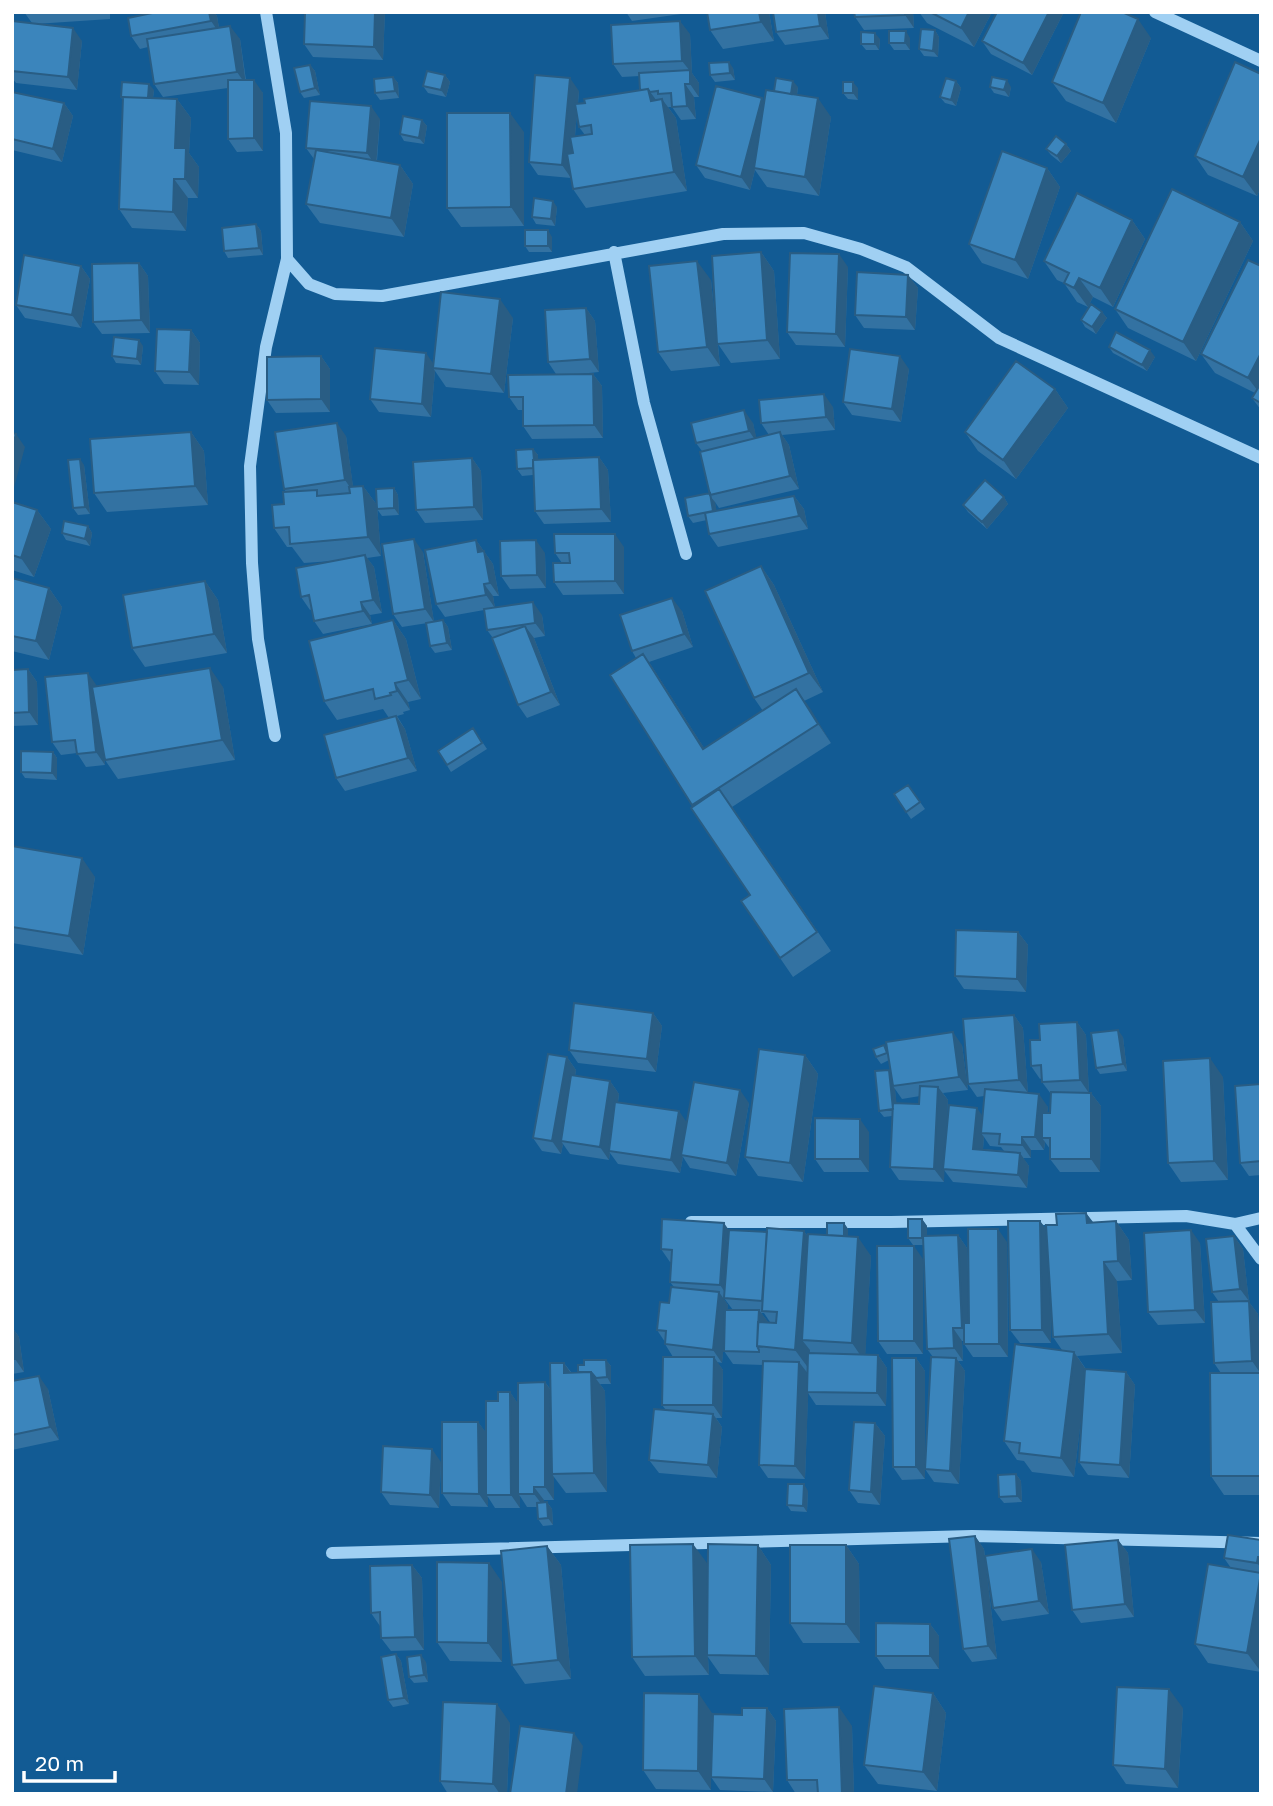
<svg xmlns="http://www.w3.org/2000/svg" width="1273" height="1806" font-family="'Golos Text',sans-serif">
<style>
.lines{fill:none;stroke-linecap:round;stroke-linejoin:round}
.minor{stroke:#a0d0f3;stroke-width:12}
.wall{fill:#3372a2;fill-rule:evenodd}
.shaded-wall{fill:#295d84}
.building{fill:#3b85bc;stroke:#295d84;stroke-width:2}
</style>
<rect width="100%" height="100%" fill="#125b94"/>
<g class="lines">
<!-- minor -->
<path class="minor" d="M 266,12 L 286,133 L 287,259 L 266,347 L 250,466 L 252,563 L 258,639 L 275,736
M 1155,12 L 1261,61
M 614,252 L 644,403 L 686,554
M 287,259 L 309,284 L 335,294 L 382,296 L 723,234 L 804,233 L 861,249 L 906,267 L 999,338 L 1261,458
M 691,1222 L 891,1222 L 1186,1216 L 1235,1224 L 1261,1218
M 1235,1224 L 1261,1259
M 332,1553 L 972,1536 L 1261,1543"/>
</g>
<!-- wall -->
<path class="wall" d="M 24,12 L 110,12 L 110,19 L 35,24 L 82,41 L 77,90 L 16,83 L 12,78 L 12,71 L 32,23 Z
M 135,12 L 214,12 L 217,16 L 219,28 L 240,39 L 246,80 L 263,93 L 263,151 L 237,152 L 228,139 L 228,88 L 163,97 L 154,84 L 148,47 L 140,49 L 131,36 L 150,14 L 136,14 Z
M 305,12 L 385,12 L 383,60 L 313,57 L 304,44 Z
M 626,12 L 687,12 L 688,13 L 632,21 Z
M 707,12 L 769,12 L 774,41 L 723,49 L 710,30 Z
M 825,12 L 829,39 L 785,45 L 776,32 Z
M 913,12 L 914,28 L 864,30 L 855,17 Z
M 919,12 L 992,12 L 974,47 L 927,23 Z
M 997,12 L 1064,12 L 1032,75 L 991,54 L 982,41 Z
M 935,30 L 939,37 L 938,57 L 924,56 L 919,49 Z
M 690,34 L 692,73 L 699,83 L 699,97 L 694,97 L 696,119 L 681,120 L 672,107 L 668,107 L 676,118 L 687,191 L 586,208 L 573,189 L 571,178 L 538,175 L 529,162 L 579,91 L 578,104 L 640,90 L 640,76 L 622,77 L 613,64 ZM 577,113 L 579,127 L 585,135 L 575,136 Z
M 910,38 L 910,50 L 894,50 L 889,43 Z
M 1151,38 L 1116,123 L 1066,101 L 1052,82 Z
M 880,39 L 879,50 L 866,50 L 861,44 Z
M 310,65 L 315,71 L 320,95 L 304,98 L 300,92 Z
M 733,68 L 735,80 L 715,82 L 710,75 Z
M 1261,74 L 1261,187 L 1257,196 L 1208,175 L 1195,156 Z
M 445,75 L 450,82 L 446,97 L 428,93 L 423,86 Z
M 393,77 L 398,83 L 399,98 L 380,100 L 375,93 Z
M 956,81 L 961,88 L 956,106 L 945,103 L 940,97 Z
M 798,87 L 797,95 L 831,117 L 819,196 L 767,187 L 755,170 L 750,190 L 705,178 L 696,165 L 762,98 L 764,102 L 774,91 Z
M 990,87 L 1011,87 L 1009,97 L 994,93 Z
M 858,88 L 858,100 L 848,99 L 843,93 Z
M 154,90 L 153,98 L 177,99 L 191,118 L 189,153 L 199,167 L 198,198 L 188,198 L 186,231 L 132,228 L 119,209 L 123,101 L 121,97 Z
M 12,92 L 64,103 L 73,116 L 62,162 L 12,150 Z
M 380,119 L 377,161 L 400,165 L 413,184 L 404,237 L 320,223 L 306,204 L 314,159 L 306,148 Z
M 422,120 L 427,126 L 424,144 L 404,141 L 400,134 Z
M 524,132 L 524,226 L 461,227 L 447,208 Z
M 1066,144 L 1071,151 L 1061,163 L 1051,155 L 1046,149 Z
M 1047,168 L 1060,187 L 1028,279 L 982,263 L 969,244 Z
M 557,207 L 555,226 L 536,224 L 532,217 Z
M 1132,220 L 1145,239 L 1113,307 L 1093,297 L 1088,307 L 1077,302 L 1064,283 L 1057,280 L 1044,261 Z
M 1240,222 L 1253,241 L 1196,361 L 1128,328 L 1115,309 Z
M 256,224 L 261,231 L 263,255 L 228,258 L 224,251 Z
M 552,237 L 552,252 L 529,252 L 525,246 Z
M 761,252 L 774,271 L 780,359 L 731,363 L 718,344 L 720,366 L 671,371 L 658,352 L 711,280 L 717,338 Z
M 139,263 L 148,276 L 150,333 L 102,334 L 93,322 Z
M 81,266 L 90,279 L 81,328 L 25,318 L 16,305 Z
M 1261,266 L 1261,410 L 1252,398 L 1255,393 L 1215,373 L 1201,354 Z
M 848,267 L 845,347 L 796,345 L 787,332 Z
M 908,275 L 918,288 L 915,330 L 864,328 L 855,315 Z
M 586,308 L 595,321 L 599,372 L 579,374 L 593,374 L 602,386 L 603,438 L 532,439 L 523,426 L 523,410 L 518,410 L 509,397 L 556,374 L 548,362 Z
M 1102,312 L 1107,318 L 1096,334 L 1085,327 L 1081,320 Z
M 513,318 L 504,393 L 446,387 L 435,371 L 431,417 L 379,412 L 370,399 Z
M 191,330 L 200,343 L 199,385 L 164,384 L 155,371 Z
M 143,346 L 141,365 L 116,363 L 112,356 Z
M 1109,347 L 1155,357 L 1147,371 L 1113,353 Z
M 321,356 L 330,369 L 330,412 L 276,413 L 267,400 Z
M 909,369 L 901,422 L 852,415 L 843,402 Z
M 1055,389 L 1068,408 L 1016,479 L 978,451 L 965,432 Z
M 833,407 L 835,430 L 782,435 L 789,445 L 799,489 L 719,508 L 715,502 L 716,511 L 794,496 L 804,509 L 808,529 L 718,547 L 709,534 L 707,520 L 693,523 L 688,516 L 709,493 L 702,451 L 696,443 L 753,423 L 756,438 L 769,435 L 761,423 Z
M 191,432 L 204,451 L 208,505 L 107,512 L 94,493 Z
M 346,436 L 353,487 L 363,486 L 377,505 L 381,556 L 367,558 L 374,567 L 382,613 L 370,615 L 372,624 L 323,634 L 314,621 L 312,609 L 310,610 L 301,597 L 332,561 L 304,563 L 292,547 L 287,547 L 274,528 L 284,504 L 286,492 L 284,489 Z
M 533,449 L 538,455 L 538,460 L 599,457 L 608,470 L 611,522 L 544,524 L 535,511 L 533,475 L 522,476 L 517,469 Z
M 472,458 L 481,471 L 483,520 L 425,523 L 416,510 Z
M 84,465 L 90,514 L 78,515 L 73,508 Z
M 394,488 L 398,495 L 399,515 L 382,516 L 377,509 Z
M 1004,497 L 1008,504 L 987,529 L 968,512 L 963,505 Z
M 12,502 L 37,510 L 51,529 L 34,577 L 12,570 Z
M 88,526 L 92,533 L 90,546 L 66,540 L 62,533 Z
M 476,540 L 493,564 L 499,596 L 493,596 L 495,608 L 542,615 L 545,636 L 534,638 L 560,705 L 527,718 L 518,705 L 493,638 L 487,630 L 484,610 L 445,617 L 436,604 Z
M 624,547 L 624,594 L 563,595 L 554,582 L 562,563 L 555,553 Z
M 423,552 L 434,622 L 402,627 L 393,614 Z
M 545,553 L 546,588 L 510,589 L 501,576 Z
M 761,566 L 774,585 L 823,692 L 804,701 L 831,743 L 732,807 L 831,951 L 793,977 L 741,901 L 750,895 L 610,675 L 636,658 L 632,651 L 682,611 L 693,647 L 649,662 L 704,748 L 763,711 L 754,698 Z
M 12,578 L 49,588 L 62,607 L 49,660 L 12,651 Z
M 205,581 L 218,600 L 227,653 L 145,667 L 132,648 Z
M 393,620 L 406,639 L 421,699 L 408,702 L 410,710 L 403,712 L 404,714 L 397,716 L 405,729 L 417,771 L 345,791 L 336,778 L 389,718 L 383,709 L 337,720 L 324,701 Z
M 443,620 L 448,627 L 452,650 L 435,653 L 430,646 Z
M 28,669 L 37,682 L 38,725 L 12,726 L 12,670 Z
M 97,686 L 223,687 L 235,760 L 118,779 L 105,760 L 104,757 L 105,765 L 86,767 L 77,753 L 61,755 L 52,742 Z
M 473,728 L 487,749 L 451,772 L 438,751 Z
M 53,752 L 57,758 L 57,780 L 25,778 L 21,772 Z
M 908,785 L 925,809 L 911,819 L 894,794 Z
M 12,846 L 95,877 L 83,955 L 12,943 Z
M 1018,932 L 1028,945 L 1026,992 L 964,989 L 955,976 Z
M 653,1013 L 662,1026 L 656,1072 L 578,1063 L 569,1050 Z
M 1014,1015 L 1023,1028 L 1028,1093 L 1048,1107 L 1047,1113 L 1050,1113 L 1051,1094 L 1042,1082 L 1042,1078 L 1040,1079 L 1031,1066 L 1040,1040 L 1077,1022 L 1086,1035 L 1089,1093 L 1091,1093 L 1101,1106 L 1100,1172 L 1060,1172 L 1050,1159 L 1050,1149 L 1045,1142 L 1044,1150 L 1031,1150 L 1031,1158 L 1023,1158 L 1029,1166 L 1027,1188 L 953,1182 L 944,1170 L 944,1182 L 899,1180 L 890,1167 L 892,1116 L 884,1117 L 879,1111 L 889,1070 L 891,1073 L 889,1060 L 881,1064 L 876,1057 L 887,1050 L 962,1045 L 968,1090 L 943,1093 L 948,1100 L 945,1147 L 983,1116 L 984,1096 L 977,1097 L 968,1084 ZM 895,1089 L 902,1099 L 920,1096 L 919,1104 L 896,1103 ZM 984,1137 L 990,1146 L 1001,1147 L 1004,1151 L 983,1149 Z
M 1123,1037 L 1127,1071 L 1100,1074 L 1096,1068 Z
M 805,1055 L 818,1074 L 803,1182 L 758,1176 L 745,1157 Z
M 567,1057 L 576,1070 L 575,1076 L 610,1081 L 619,1094 L 618,1102 L 687,1123 L 749,1103 L 736,1176 L 690,1168 L 683,1157 L 680,1173 L 618,1164 L 610,1153 L 609,1160 L 570,1154 L 563,1144 L 561,1154 L 542,1151 L 533,1138 Z
M 1223,1077 L 1228,1180 L 1181,1182 L 1168,1163 Z
M 1261,1084 L 1261,1175 L 1249,1176 L 1240,1163 Z
M 869,1132 L 869,1172 L 824,1172 L 815,1159 Z
M 1086,1213 L 1093,1222 L 1116,1221 L 1129,1240 L 1132,1280 L 1117,1281 L 1122,1353 L 1077,1356 L 1086,1369 L 1126,1372 L 1135,1385 L 1129,1478 L 1088,1475 L 1079,1462 L 1083,1402 L 1074,1477 L 1032,1472 L 1024,1461 L 1017,1460 L 1004,1441 L 1062,1350 L 1053,1337 L 1050,1290 L 1051,1343 L 1020,1343 L 1010,1330 L 1040,1221 L 1046,1229 Z
M 922,1219 L 927,1226 L 927,1236 L 958,1235 L 967,1248 L 969,1287 L 1007,1242 L 1008,1357 L 973,1357 L 964,1344 L 964,1341 L 962,1341 L 963,1361 L 958,1361 L 965,1371 L 959,1484 L 934,1482 L 925,1469 L 925,1479 L 902,1480 L 893,1467 L 916,1358 L 925,1371 L 925,1468 L 933,1357 L 927,1349 L 923,1245 L 913,1245 L 908,1238 Z
M 844,1223 L 848,1229 L 848,1236 L 871,1256 L 865,1355 L 878,1355 L 887,1368 L 886,1406 L 816,1405 L 808,1393 L 805,1479 L 768,1478 L 759,1465 L 763,1365 L 733,1364 L 724,1351 L 724,1340 L 722,1363 L 717,1362 L 723,1370 L 722,1418 L 716,1418 L 722,1427 L 717,1478 L 659,1473 L 649,1460 L 666,1410 L 662,1405 L 673,1357 L 665,1344 L 665,1342 L 657,1330 L 669,1303 L 674,1287 L 670,1282 L 672,1262 L 670,1262 L 661,1249 L 729,1230 L 767,1232 L 804,1231 L 808,1237 L 827,1235 ZM 723,1298 L 724,1298 L 733,1310 L 727,1310 L 728,1305 ZM 761,1313 L 764,1313 L 770,1322 L 768,1322 Z
M 1234,1236 L 1243,1249 L 1249,1302 L 1258,1314 L 1261,1367 L 1261,1495 L 1224,1495 L 1211,1476 L 1221,1373 L 1214,1363 L 1219,1302 L 1212,1292 Z
M 1200,1243 L 1205,1323 L 1158,1325 L 1148,1312 Z
M 923,1259 L 923,1354 L 887,1354 L 878,1341 Z
M 12,1327 L 19,1337 L 24,1372 L 12,1374 Z
M 606,1360 L 611,1366 L 611,1384 L 600,1384 L 605,1391 L 607,1492 L 566,1493 L 554,1477 L 554,1500 L 544,1500 L 544,1503 L 547,1502 L 552,1509 L 553,1525 L 543,1526 L 538,1519 L 537,1507 L 527,1507 L 520,1496 L 520,1508 L 495,1508 L 488,1497 L 488,1507 L 451,1506 L 442,1493 L 478,1422 L 486,1433 L 498,1401 L 510,1392 L 518,1404 L 545,1382 L 551,1390 L 564,1363 L 571,1372 L 578,1372 L 584,1365 Z
M 12,1381 L 48,1389 L 59,1440 L 12,1450 Z
M 875,1423 L 885,1436 L 880,1505 L 858,1503 L 849,1490 Z
M 441,1462 L 439,1508 L 390,1505 L 381,1492 Z
M 1016,1474 L 1021,1481 L 1022,1502 L 1004,1503 L 999,1497 Z
M 808,1491 L 807,1512 L 791,1511 L 787,1505 Z
M 975,1536 L 984,1549 L 985,1556 L 1041,1562 L 1049,1614 L 1002,1621 L 993,1608 L 985,1558 L 997,1659 L 972,1662 L 963,1649 Z
M 1118,1540 L 1128,1553 L 1134,1617 L 1081,1623 L 1072,1610 Z
M 1261,1540 L 1261,1672 L 1208,1663 L 1195,1644 L 1231,1568 L 1224,1558 Z
M 758,1545 L 771,1565 L 769,1675 L 720,1674 L 708,1657 L 709,1675 L 645,1676 L 632,1657 L 707,1563 L 707,1610 Z
M 846,1545 L 859,1564 L 860,1643 L 803,1643 L 790,1623 Z
M 547,1546 L 561,1565 L 571,1679 L 525,1684 L 512,1665 Z
M 412,1565 L 422,1578 L 424,1650 L 391,1651 L 381,1638 L 380,1626 L 371,1613 Z
M 502,1582 L 502,1662 L 450,1661 L 437,1642 Z
M 930,1624 L 939,1636 L 939,1669 L 885,1669 L 876,1656 Z
M 396,1654 L 401,1661 L 409,1704 L 393,1707 L 388,1700 Z
M 426,1662 L 428,1682 L 414,1683 L 409,1677 Z
M 933,1693 L 946,1713 L 937,1791 L 878,1784 L 864,1765 Z
M 767,1708 L 776,1721 L 773,1792 L 720,1790 L 711,1777 L 711,1790 L 656,1789 L 643,1770 L 712,1713 L 712,1755 L 742,1715 Z
M 1183,1708 L 1178,1788 L 1126,1784 L 1113,1765 Z
M 510,1723 L 507,1794 L 448,1794 L 440,1781 Z
M 852,1726 L 854,1794 L 796,1794 L 787,1780 Z"/>
<!-- shaded-wall -->
<path class="shaded-wall" d="M 209,12 L 214,12 L 217,16 L 220,34 L 211,21 Z
M 375,12 L 385,12 L 383,60 L 374,47 Z
M 759,12 L 769,12 L 774,41 L 761,22 Z
M 818,12 L 825,12 L 829,39 L 820,26 Z
M 905,12 L 913,12 L 914,28 L 905,15 Z
M 969,12 L 992,12 L 974,47 L 961,28 Z
M 1049,12 L 1064,12 L 1032,75 L 1023,63 Z
M 1138,19 L 1151,38 L 1116,123 L 1103,103 Z
M 680,21 L 690,34 L 692,73 L 699,83 L 699,97 L 690,84 L 690,71 L 682,61 Z
M 230,26 L 240,39 L 246,85 L 237,72 Z
M 73,28 L 82,41 L 77,90 L 68,77 Z
M 935,30 L 939,37 L 938,57 L 933,51 Z
M 906,31 L 910,38 L 910,50 L 905,43 Z
M 875,33 L 880,39 L 879,50 L 875,44 Z
M 729,62 L 733,68 L 735,80 L 730,73 Z
M 310,65 L 315,71 L 320,95 L 315,88 Z
M 445,75 L 450,82 L 446,97 L 441,90 Z
M 393,77 L 398,83 L 399,98 L 395,91 Z
M 570,78 L 579,91 L 571,178 L 562,165 Z
M 254,80 L 263,93 L 263,151 L 254,138 Z
M 1007,80 L 1011,87 L 1009,97 L 1004,90 Z
M 793,81 L 798,87 L 796,101 L 791,95 Z
M 956,81 L 961,88 L 956,106 L 951,100 Z
M 853,82 L 858,88 L 858,100 L 853,93 Z
M 149,84 L 154,90 L 152,106 L 148,100 Z
M 685,84 L 694,97 L 696,119 L 687,106 Z
M 648,89 L 662,108 L 651,101 Z
M 762,98 L 771,111 L 754,168 L 755,170 L 750,190 L 741,177 Z
M 818,98 L 831,117 L 819,196 L 805,177 Z
M 177,99 L 191,118 L 189,153 L 199,167 L 198,198 L 185,179 L 175,148 Z
M 662,99 L 676,118 L 687,191 L 674,172 Z
M 64,103 L 73,116 L 62,162 L 53,149 Z
M 371,106 L 380,119 L 376,166 L 367,153 Z
M 510,113 L 524,132 L 524,226 L 511,207 Z
M 422,120 L 427,126 L 424,144 L 419,138 Z
M 1261,138 L 1261,187 L 1257,196 L 1243,177 Z
M 1066,144 L 1071,151 L 1061,163 L 1057,156 Z
M 400,165 L 413,184 L 404,237 L 391,218 Z
M 1047,168 L 1060,187 L 1028,279 L 1015,260 Z
M 174,179 L 188,198 L 186,231 L 173,212 Z
M 553,201 L 557,207 L 555,226 L 551,219 Z
M 1132,220 L 1145,239 L 1113,307 L 1100,288 Z
M 1240,222 L 1253,241 L 1196,361 L 1183,342 Z
M 256,224 L 261,231 L 263,255 L 259,248 Z
M 548,230 L 552,237 L 552,252 L 548,246 Z
M 761,252 L 774,271 L 780,359 L 767,340 Z
M 839,254 L 848,267 L 845,347 L 836,334 Z
M 697,261 L 711,280 L 720,366 L 707,347 Z
M 139,263 L 148,276 L 150,333 L 141,320 Z
M 81,266 L 90,279 L 81,328 L 72,315 Z
M 908,275 L 918,288 L 915,330 L 906,317 Z
M 1079,278 L 1093,297 L 1088,307 L 1074,288 Z
M 500,299 L 513,318 L 504,393 L 491,374 Z
M 586,308 L 595,321 L 599,372 L 590,359 Z
M 1102,312 L 1107,318 L 1096,334 L 1092,327 Z
M 191,330 L 200,343 L 199,385 L 189,372 Z
M 139,340 L 143,346 L 141,365 L 137,359 Z
M 1150,350 L 1155,357 L 1147,371 L 1142,365 Z
M 426,353 L 435,366 L 433,368 L 435,371 L 431,417 L 422,404 Z
M 1261,353 L 1261,395 L 1248,378 Z
M 321,356 L 330,369 L 330,412 L 321,399 Z
M 900,356 L 909,369 L 901,422 L 892,409 Z
M 593,374 L 602,386 L 603,438 L 594,425 Z
M 1055,389 L 1068,408 L 1016,479 L 1003,460 Z
M 824,394 L 833,407 L 835,430 L 826,417 Z
M 744,410 L 753,423 L 758,444 L 749,431 Z
M 337,423 L 346,436 L 354,493 L 345,480 Z
M 191,432 L 204,451 L 208,505 L 195,486 Z
M 780,432 L 789,445 L 799,489 L 790,476 Z
M 16,434 L 25,447 L 12,495 L 12,448 Z
M 533,449 L 538,455 L 539,474 L 535,468 Z
M 599,457 L 608,470 L 611,522 L 601,509 Z
M 472,458 L 481,471 L 483,520 L 474,507 Z
M 80,459 L 84,465 L 90,514 L 85,507 Z
M 363,486 L 377,505 L 381,556 L 368,537 Z
M 394,488 L 398,495 L 399,515 L 394,508 Z
M 710,496 L 715,502 L 718,518 L 713,511 Z
M 794,496 L 804,509 L 808,529 L 799,516 Z
M 1004,497 L 1008,504 L 987,529 L 982,522 Z
M 37,510 L 51,529 L 34,577 L 21,558 Z
M 88,526 L 92,533 L 90,546 L 85,539 Z
M 615,534 L 624,547 L 624,594 L 615,581 Z
M 414,539 L 423,552 L 434,622 L 425,609 Z
M 476,540 L 493,564 L 499,596 L 490,583 L 478,552 Z
M 536,540 L 545,553 L 546,588 L 537,575 Z
M 365,555 L 374,567 L 382,613 L 373,600 Z
M 761,566 L 774,585 L 823,692 L 809,673 Z
M 205,581 L 218,600 L 227,653 L 214,634 Z
M 484,584 L 493,596 L 495,608 L 486,595 Z
M 49,588 L 62,607 L 49,660 L 36,641 Z
M 672,598 L 682,611 L 693,647 L 684,634 Z
M 361,602 L 370,615 L 372,624 L 363,611 Z
M 533,602 L 542,615 L 545,636 L 535,623 Z
M 393,620 L 406,639 L 421,699 L 408,680 Z
M 443,620 L 448,627 L 452,650 L 447,643 Z
M 525,626 L 534,638 L 560,705 L 551,692 Z
M 643,654 L 656,673 L 717,768 L 703,749 Z
M 210,668 L 223,687 L 235,760 L 222,740 Z
M 28,669 L 37,682 L 38,725 L 29,712 Z
M 88,673 L 97,686 L 105,765 L 96,752 Z
M 395,683 L 408,702 L 410,710 L 397,691 Z
M 796,689 L 810,708 L 831,743 L 818,724 Z
M 396,716 L 405,729 L 417,771 L 408,758 Z
M 53,752 L 57,758 L 57,780 L 52,773 Z
M 82,858 L 95,877 L 83,955 L 69,936 Z
M 1018,932 L 1028,945 L 1026,992 L 1017,979 Z
M 653,1013 L 662,1026 L 656,1072 L 647,1059 Z
M 1014,1015 L 1023,1028 L 1028,1093 L 1019,1080 Z
M 1077,1022 L 1086,1035 L 1089,1093 L 1080,1080 Z
M 1118,1030 L 1123,1037 L 1127,1071 L 1123,1064 Z
M 953,1032 L 962,1045 L 968,1090 L 959,1077 Z
M 805,1055 L 818,1074 L 803,1182 L 790,1163 Z
M 567,1057 L 576,1070 L 563,1141 L 561,1141 L 563,1144 L 561,1154 L 552,1141 Z
M 1210,1058 L 1223,1077 L 1228,1180 L 1214,1161 Z
M 889,1070 L 893,1076 L 893,1086 L 895,1089 L 898,1116 L 893,1109 Z
M 610,1081 L 619,1094 L 610,1151 L 609,1151 L 610,1153 L 609,1160 L 600,1147 Z
M 938,1087 L 948,1100 L 944,1182 L 934,1169 Z
M 740,1090 L 749,1103 L 736,1176 L 727,1163 Z
M 1091,1093 L 1101,1106 L 1100,1172 L 1091,1159 Z
M 1039,1094 L 1048,1107 L 1045,1138 L 1042,1138 L 1045,1142 L 1044,1150 L 1035,1137 Z
M 977,1108 L 986,1121 L 981,1133 L 984,1137 L 982,1162 L 973,1149 Z
M 679,1111 L 688,1124 L 681,1155 L 683,1157 L 680,1173 L 671,1160 Z
M 860,1119 L 869,1132 L 869,1172 L 860,1159 Z
M 1022,1137 L 1031,1150 L 1031,1158 L 1022,1145 Z
M 1020,1153 L 1029,1166 L 1027,1188 L 1018,1175 Z
M 1086,1213 L 1100,1232 L 1087,1223 Z
M 922,1219 L 927,1226 L 927,1245 L 922,1238 Z
M 1040,1221 L 1050,1234 L 1051,1343 L 1042,1330 Z
M 1116,1221 L 1129,1240 L 1132,1280 L 1118,1261 Z
M 724,1223 L 733,1236 L 729,1298 L 720,1285 Z
M 844,1223 L 848,1229 L 848,1246 L 844,1240 Z
M 998,1229 L 1007,1242 L 1008,1357 L 999,1344 Z
M 1191,1230 L 1200,1243 L 1205,1323 L 1195,1310 Z
M 804,1231 L 817,1250 L 802,1340 L 810,1350 L 809,1369 L 795,1350 Z
M 958,1235 L 967,1248 L 971,1341 L 962,1328 Z
M 1234,1236 L 1243,1249 L 1249,1302 L 1258,1314 L 1261,1374 L 1252,1361 L 1249,1301 L 1240,1289 Z
M 858,1237 L 871,1256 L 865,1362 L 852,1343 Z
M 914,1246 L 923,1259 L 923,1354 L 914,1341 Z
M 1104,1262 L 1117,1281 L 1122,1353 L 1108,1334 Z
M 719,1292 L 728,1305 L 722,1363 L 713,1350 Z
M 759,1310 L 769,1323 L 759,1347 Z
M 12,1327 L 19,1337 L 24,1372 L 15,1359 L 12,1339 Z
M 953,1328 L 962,1341 L 963,1361 L 954,1348 Z
M 1074,1352 L 1087,1371 L 1074,1477 L 1061,1458 Z
M 878,1355 L 887,1368 L 886,1406 L 877,1393 Z
M 714,1357 L 723,1370 L 722,1418 L 713,1405 Z
M 916,1358 L 925,1371 L 925,1479 L 916,1467 Z
M 956,1358 L 965,1371 L 959,1484 L 950,1471 Z
M 606,1360 L 611,1366 L 611,1384 L 607,1377 Z
M 799,1362 L 809,1375 L 805,1479 L 795,1466 Z
M 564,1363 L 577,1382 L 564,1373 Z
M 591,1372 L 605,1391 L 607,1492 L 594,1473 Z
M 1126,1372 L 1135,1385 L 1129,1478 L 1120,1465 Z
M 39,1376 L 48,1389 L 59,1440 L 50,1427 Z
M 545,1382 L 554,1395 L 552,1474 L 554,1477 L 554,1500 L 545,1487 Z
M 510,1392 L 519,1405 L 518,1494 L 520,1496 L 520,1508 L 511,1495 Z
M 713,1414 L 722,1427 L 717,1478 L 708,1465 Z
M 478,1422 L 488,1435 L 486,1495 L 488,1497 L 488,1507 L 479,1494 Z
M 875,1423 L 885,1436 L 880,1505 L 871,1492 Z
M 432,1449 L 441,1462 L 439,1508 L 430,1495 Z
M 1016,1474 L 1021,1481 L 1022,1502 L 1017,1496 Z
M 804,1484 L 808,1491 L 807,1512 L 803,1506 Z
M 534,1487 L 544,1500 L 544,1507 L 534,1494 Z
M 547,1502 L 552,1509 L 553,1525 L 548,1518 Z
M 975,1536 L 984,1549 L 997,1659 L 988,1646 Z
M 1118,1540 L 1128,1553 L 1134,1617 L 1125,1604 Z
M 693,1544 L 707,1563 L 708,1655 L 707,1655 L 708,1657 L 709,1675 L 695,1656 Z
M 758,1545 L 771,1565 L 769,1675 L 756,1656 Z
M 846,1545 L 859,1564 L 860,1643 L 846,1624 Z
M 547,1546 L 561,1565 L 571,1679 L 558,1660 Z
M 1032,1549 L 1041,1562 L 1049,1614 L 1039,1601 Z
M 1258,1557 L 1261,1561 L 1261,1568 L 1257,1563 Z
M 489,1563 L 502,1582 L 502,1662 L 488,1643 Z
M 412,1565 L 422,1578 L 424,1650 L 415,1637 Z
M 1261,1573 L 1261,1672 L 1247,1653 Z
M 930,1624 L 939,1636 L 939,1669 L 930,1656 Z
M 396,1654 L 401,1661 L 409,1704 L 404,1698 Z
M 421,1655 L 426,1662 L 428,1682 L 424,1675 Z
M 1169,1689 L 1183,1708 L 1178,1788 L 1165,1769 Z
M 933,1693 L 946,1713 L 937,1791 L 923,1772 Z
M 699,1694 L 712,1713 L 711,1790 L 698,1771 Z
M 497,1704 L 510,1723 L 507,1794 L 500,1794 L 493,1784 Z
M 839,1707 L 852,1726 L 854,1794 L 842,1794 Z
M 767,1708 L 776,1721 L 773,1792 L 764,1779 Z
M 574,1733 L 583,1746 L 577,1794 L 566,1794 Z"/>
<!-- building -->
<path class="building" d="M 157,12 L 209,12 L 211,21 L 131,36 L 128,18 Z
M 305,12 L 375,12 L 374,47 L 304,44 Z
M 707,12 L 759,12 L 761,22 L 710,30 Z
M 773,12 L 818,12 L 820,26 L 776,32 Z
M 854,12 L 905,12 L 905,15 L 855,17 Z
M 930,12 L 969,12 L 961,28 Z
M 997,12 L 1049,12 L 1023,63 L 982,41 Z
M 1081,12 L 1122,12 L 1138,19 L 1103,103 L 1052,82 Z
M 12,21 L 73,28 L 68,77 L 12,71 Z
M 680,21 L 682,61 L 613,64 L 611,25 Z
M 230,26 L 237,72 L 154,84 L 147,39 Z
M 921,29 L 935,30 L 933,51 L 919,49 Z
M 889,31 L 906,31 L 905,43 L 889,43 Z
M 861,32 L 875,33 L 875,44 L 861,44 Z
M 729,62 L 730,73 L 710,75 L 709,63 Z
M 1235,62 L 1261,74 L 1261,138 L 1243,177 L 1195,156 Z
M 310,65 L 315,88 L 300,92 L 294,68 Z
M 690,70 L 690,84 L 685,84 L 687,106 L 672,107 L 671,93 L 658,94 L 658,91 L 650,92 L 648,89 L 640,90 L 639,73 Z
M 427,71 L 445,75 L 441,90 L 423,86 Z
M 535,75 L 570,78 L 562,165 L 529,162 Z
M 393,77 L 395,91 L 375,93 L 374,79 Z
M 992,77 L 1007,80 L 1004,90 L 990,87 Z
M 776,78 L 793,81 L 791,94 L 774,91 Z
M 946,78 L 956,81 L 951,100 L 940,97 Z
M 228,80 L 254,80 L 254,138 L 228,139 Z
M 122,82 L 149,84 L 148,98 L 121,97 Z
M 843,82 L 853,82 L 853,93 L 843,93 Z
M 716,86 L 762,98 L 741,177 L 696,165 Z
M 648,89 L 651,101 L 662,99 L 674,172 L 573,189 L 567,154 L 573,153 L 570,137 L 592,134 L 591,125 L 579,127 L 575,104 L 585,103 L 584,99 Z
M 766,90 L 818,98 L 805,177 L 754,168 Z
M 12,92 L 64,103 L 53,149 L 12,139 Z
M 123,97 L 177,99 L 175,148 L 186,148 L 185,179 L 174,179 L 173,212 L 119,209 Z
M 310,101 L 371,106 L 367,153 L 306,148 Z
M 447,113 L 510,113 L 511,207 L 447,208 Z
M 403,116 L 422,120 L 419,138 L 400,134 Z
M 1056,136 L 1066,144 L 1057,156 L 1046,149 Z
M 316,150 L 400,165 L 391,218 L 306,204 Z
M 1002,151 L 1047,168 L 1015,260 L 969,244 Z
M 1172,189 L 1240,222 L 1183,342 L 1115,309 Z
M 1077,193 L 1132,220 L 1100,288 L 1079,278 L 1074,288 L 1064,283 L 1069,273 L 1044,261 Z
M 534,198 L 553,201 L 551,219 L 532,217 Z
M 256,224 L 259,248 L 224,251 L 222,228 Z
M 525,230 L 548,230 L 548,246 L 525,246 Z
M 761,252 L 767,340 L 717,344 L 712,256 Z
M 790,253 L 839,254 L 836,334 L 787,332 Z
M 24,255 L 81,266 L 72,315 L 16,305 Z
M 1248,260 L 1261,266 L 1261,353 L 1248,378 L 1201,354 Z
M 697,261 L 707,347 L 658,352 L 649,266 Z
M 139,263 L 141,320 L 93,322 L 92,264 Z
M 857,272 L 908,275 L 906,317 L 855,315 Z
M 441,292 L 500,299 L 491,374 L 433,368 Z
M 1091,304 L 1102,312 L 1092,327 L 1081,320 Z
M 586,308 L 590,359 L 548,362 L 545,310 Z
M 157,329 L 191,330 L 189,372 L 155,371 Z
M 1116,332 L 1150,350 L 1142,365 L 1109,347 Z
M 114,337 L 139,340 L 137,359 L 112,356 Z
M 375,348 L 426,353 L 422,404 L 370,399 Z
M 850,349 L 900,356 L 892,409 L 843,402 Z
M 321,356 L 321,399 L 267,400 L 267,357 Z
M 1016,361 L 1055,389 L 1003,460 L 965,432 Z
M 593,374 L 594,425 L 523,426 L 523,397 L 509,397 L 508,375 Z
M 1261,383 L 1261,403 L 1252,398 Z
M 824,394 L 826,417 L 761,423 L 759,400 Z
M 744,410 L 749,431 L 696,443 L 691,423 Z
M 337,423 L 345,480 L 284,489 L 275,432 Z
M 191,432 L 195,486 L 94,493 L 90,439 Z
M 780,432 L 790,476 L 710,495 L 700,452 Z
M 12,433 L 16,434 L 12,448 Z
M 533,449 L 534,460 L 533,460 L 533,468 L 517,469 L 516,450 Z
M 599,457 L 601,509 L 535,511 L 533,460 Z
M 472,458 L 474,507 L 416,510 L 413,462 Z
M 80,459 L 85,507 L 73,508 L 68,460 Z
M 985,480 L 1004,497 L 982,522 L 963,505 Z
M 363,486 L 368,537 L 290,544 L 289,527 L 274,528 L 272,505 L 284,504 L 283,492 L 317,490 L 317,496 L 350,493 L 349,487 Z
M 394,488 L 394,508 L 377,509 L 376,489 Z
M 710,493 L 713,511 L 688,516 L 685,498 Z
M 794,496 L 799,516 L 709,534 L 705,513 Z
M 12,502 L 37,510 L 21,558 L 12,555 Z
M 64,521 L 88,526 L 85,539 L 62,533 Z
M 554,534 L 615,534 L 615,581 L 554,582 L 553,563 L 570,563 L 569,553 L 555,553 Z
M 414,539 L 425,609 L 393,614 L 382,544 Z
M 476,540 L 478,552 L 484,551 L 490,583 L 484,584 L 486,595 L 436,604 L 425,550 Z
M 536,540 L 537,575 L 501,576 L 500,541 Z
M 365,555 L 373,600 L 361,602 L 363,611 L 314,621 L 309,595 L 301,597 L 296,568 Z
M 761,566 L 809,673 L 754,698 L 705,591 Z
M 12,578 L 49,588 L 36,641 L 12,636 Z
M 205,581 L 214,634 L 132,648 L 123,595 Z
M 672,598 L 684,634 L 632,651 L 620,615 Z
M 533,602 L 535,623 L 487,630 L 484,609 Z
M 393,620 L 408,680 L 395,683 L 397,691 L 390,693 L 391,695 L 375,699 L 373,689 L 324,701 L 309,641 Z
M 443,620 L 447,643 L 430,646 L 426,623 Z
M 525,626 L 551,692 L 518,705 L 492,638 Z
M 643,654 L 703,749 L 796,689 L 818,724 L 692,805 L 610,675 Z
M 210,668 L 222,740 L 105,760 L 92,687 Z
M 28,669 L 29,712 L 12,713 L 12,670 Z
M 88,673 L 96,752 L 77,754 L 75,740 L 52,742 L 45,677 Z
M 396,716 L 408,758 L 336,778 L 324,735 Z
M 473,728 L 482,743 L 447,765 L 438,751 Z
M 21,751 L 53,752 L 52,773 L 21,772 Z
M 908,785 L 920,802 L 906,812 L 894,794 Z
M 719,789 L 817,932 L 780,958 L 741,901 L 750,895 L 691,808 Z
M 12,846 L 82,858 L 69,936 L 12,927 Z
M 956,930 L 1018,932 L 1017,979 L 955,976 Z
M 574,1003 L 653,1013 L 647,1059 L 569,1050 Z
M 1014,1015 L 1019,1080 L 968,1084 L 963,1019 Z
M 1077,1022 L 1080,1080 L 1042,1082 L 1041,1065 L 1031,1066 L 1030,1040 L 1040,1040 L 1039,1024 Z
M 1118,1030 L 1123,1064 L 1096,1068 L 1091,1033 Z
M 953,1032 L 959,1077 L 893,1086 L 886,1042 Z
M 884,1045 L 887,1053 L 876,1057 L 873,1049 Z
M 759,1049 L 805,1055 L 790,1163 L 745,1157 Z
M 548,1054 L 567,1057 L 552,1141 L 533,1138 Z
M 1210,1058 L 1214,1161 L 1168,1163 L 1163,1061 Z
M 889,1070 L 893,1109 L 879,1111 L 875,1071 Z
M 571,1075 L 610,1081 L 600,1147 L 561,1141 Z
M 694,1082 L 740,1090 L 727,1163 L 681,1155 Z
M 1261,1084 L 1261,1161 L 1240,1163 L 1235,1086 Z
M 920,1086 L 938,1087 L 934,1169 L 890,1167 L 893,1103 L 919,1104 Z
M 985,1089 L 1039,1094 L 1035,1137 L 1022,1137 L 1022,1145 L 999,1144 L 1000,1134 L 981,1133 Z
M 1051,1092 L 1091,1093 L 1091,1159 L 1050,1159 L 1050,1138 L 1042,1138 L 1042,1113 L 1050,1113 Z
M 615,1102 L 679,1111 L 671,1160 L 609,1151 Z
M 949,1105 L 977,1108 L 973,1149 L 1020,1153 L 1018,1175 L 943,1169 Z
M 815,1118 L 860,1119 L 860,1159 L 815,1159 Z
M 1086,1213 L 1087,1223 L 1116,1221 L 1118,1261 L 1104,1262 L 1108,1334 L 1053,1337 L 1046,1225 L 1057,1225 L 1056,1214 Z
M 662,1219 L 724,1223 L 720,1285 L 670,1282 L 672,1250 L 661,1249 Z
M 908,1219 L 922,1219 L 922,1238 L 908,1238 Z
M 1008,1221 L 1040,1221 L 1042,1330 L 1010,1330 Z
M 827,1223 L 844,1223 L 844,1236 L 827,1235 Z
M 767,1228 L 804,1231 L 795,1350 L 757,1346 L 758,1322 L 776,1323 L 777,1312 L 762,1311 Z
M 968,1229 L 998,1229 L 999,1344 L 964,1344 L 964,1323 L 969,1323 Z
M 729,1230 L 767,1232 L 762,1301 L 724,1298 Z
M 1191,1230 L 1195,1310 L 1148,1312 L 1144,1233 Z
M 808,1234 L 858,1237 L 852,1343 L 802,1340 Z
M 958,1235 L 962,1328 L 953,1328 L 954,1348 L 927,1349 L 923,1236 Z
M 1234,1236 L 1240,1289 L 1212,1292 L 1206,1239 Z
M 877,1246 L 914,1246 L 914,1341 L 878,1341 Z
M 671,1287 L 719,1292 L 713,1350 L 665,1344 L 666,1331 L 657,1330 L 660,1302 L 669,1303 Z
M 1249,1301 L 1252,1361 L 1214,1363 L 1211,1302 Z
M 725,1310 L 759,1310 L 757,1346 L 759,1350 L 759,1352 L 724,1351 Z
M 12,1339 L 15,1359 L 12,1359 Z
M 1015,1344 L 1074,1352 L 1061,1458 L 1019,1453 L 1020,1443 L 1004,1441 Z
M 808,1353 L 878,1355 L 877,1393 L 807,1392 Z
M 663,1357 L 714,1357 L 713,1405 L 662,1405 Z
M 931,1357 L 956,1358 L 950,1471 L 925,1469 Z
M 892,1358 L 916,1358 L 916,1467 L 893,1467 Z
M 584,1360 L 606,1360 L 607,1377 L 596,1378 L 591,1372 L 578,1372 L 578,1365 L 584,1365 Z
M 763,1361 L 799,1362 L 795,1466 L 759,1465 Z
M 550,1363 L 564,1363 L 564,1373 L 591,1372 L 594,1473 L 552,1474 Z
M 1085,1369 L 1126,1372 L 1120,1465 L 1079,1462 Z
M 1210,1373 L 1261,1373 L 1261,1476 L 1211,1476 Z
M 39,1376 L 50,1427 L 12,1435 L 12,1381 Z
M 545,1382 L 545,1487 L 534,1487 L 534,1494 L 518,1494 L 518,1383 Z
M 498,1392 L 510,1392 L 511,1495 L 486,1495 L 486,1401 L 498,1401 Z
M 654,1409 L 713,1414 L 708,1465 L 649,1460 Z
M 442,1422 L 478,1422 L 479,1494 L 442,1493 Z
M 854,1422 L 875,1423 L 871,1492 L 849,1490 Z
M 383,1446 L 432,1449 L 430,1495 L 381,1492 Z
M 1016,1474 L 1017,1496 L 999,1497 L 998,1475 Z
M 788,1484 L 804,1484 L 803,1506 L 787,1505 Z
M 547,1502 L 548,1518 L 538,1519 L 537,1503 Z
M 1228,1535 L 1261,1540 L 1261,1557 L 1258,1557 L 1257,1563 L 1224,1558 Z
M 975,1536 L 988,1646 L 963,1649 L 949,1539 Z
M 1118,1540 L 1125,1604 L 1072,1610 L 1065,1545 Z
M 693,1544 L 695,1656 L 632,1657 L 630,1545 Z
M 708,1544 L 758,1545 L 756,1656 L 707,1655 Z
M 790,1545 L 846,1545 L 846,1624 L 790,1623 Z
M 547,1546 L 558,1660 L 512,1665 L 501,1551 Z
M 1032,1549 L 1039,1601 L 993,1608 L 985,1556 Z
M 437,1562 L 489,1563 L 488,1643 L 437,1642 Z
M 1208,1564 L 1261,1573 L 1247,1653 L 1195,1644 Z
M 412,1565 L 415,1637 L 381,1638 L 380,1612 L 371,1613 L 370,1566 Z
M 876,1623 L 930,1624 L 930,1656 L 876,1656 Z
M 396,1654 L 404,1698 L 388,1700 L 381,1657 Z
M 421,1655 L 424,1675 L 409,1677 L 407,1657 Z
M 874,1686 L 933,1693 L 923,1772 L 864,1765 Z
M 1117,1687 L 1169,1689 L 1165,1769 L 1113,1765 Z
M 644,1693 L 699,1694 L 698,1771 L 643,1770 Z
M 443,1702 L 497,1704 L 493,1784 L 440,1781 Z
M 839,1707 L 842,1794 L 818,1794 L 817,1780 L 787,1780 L 784,1709 Z
M 742,1708 L 767,1708 L 764,1779 L 711,1777 L 713,1714 L 742,1715 Z
M 520,1726 L 574,1733 L 566,1794 L 510,1794 Z"/>
<!-- border -->
<rect width="1273" height="1806" fill="none" stroke="#ffffff" stroke-width="28"/>
<!-- scale -->
<path d="M24 1771v10h91v-10" fill="none" stroke="#ffffff" stroke-width="3.5"/>
<text x="35" y="1771" font-size="21" fill="#ffffff" stroke="#125b94" stroke-width="5" paint-order="stroke">20 m</text>
</svg>
